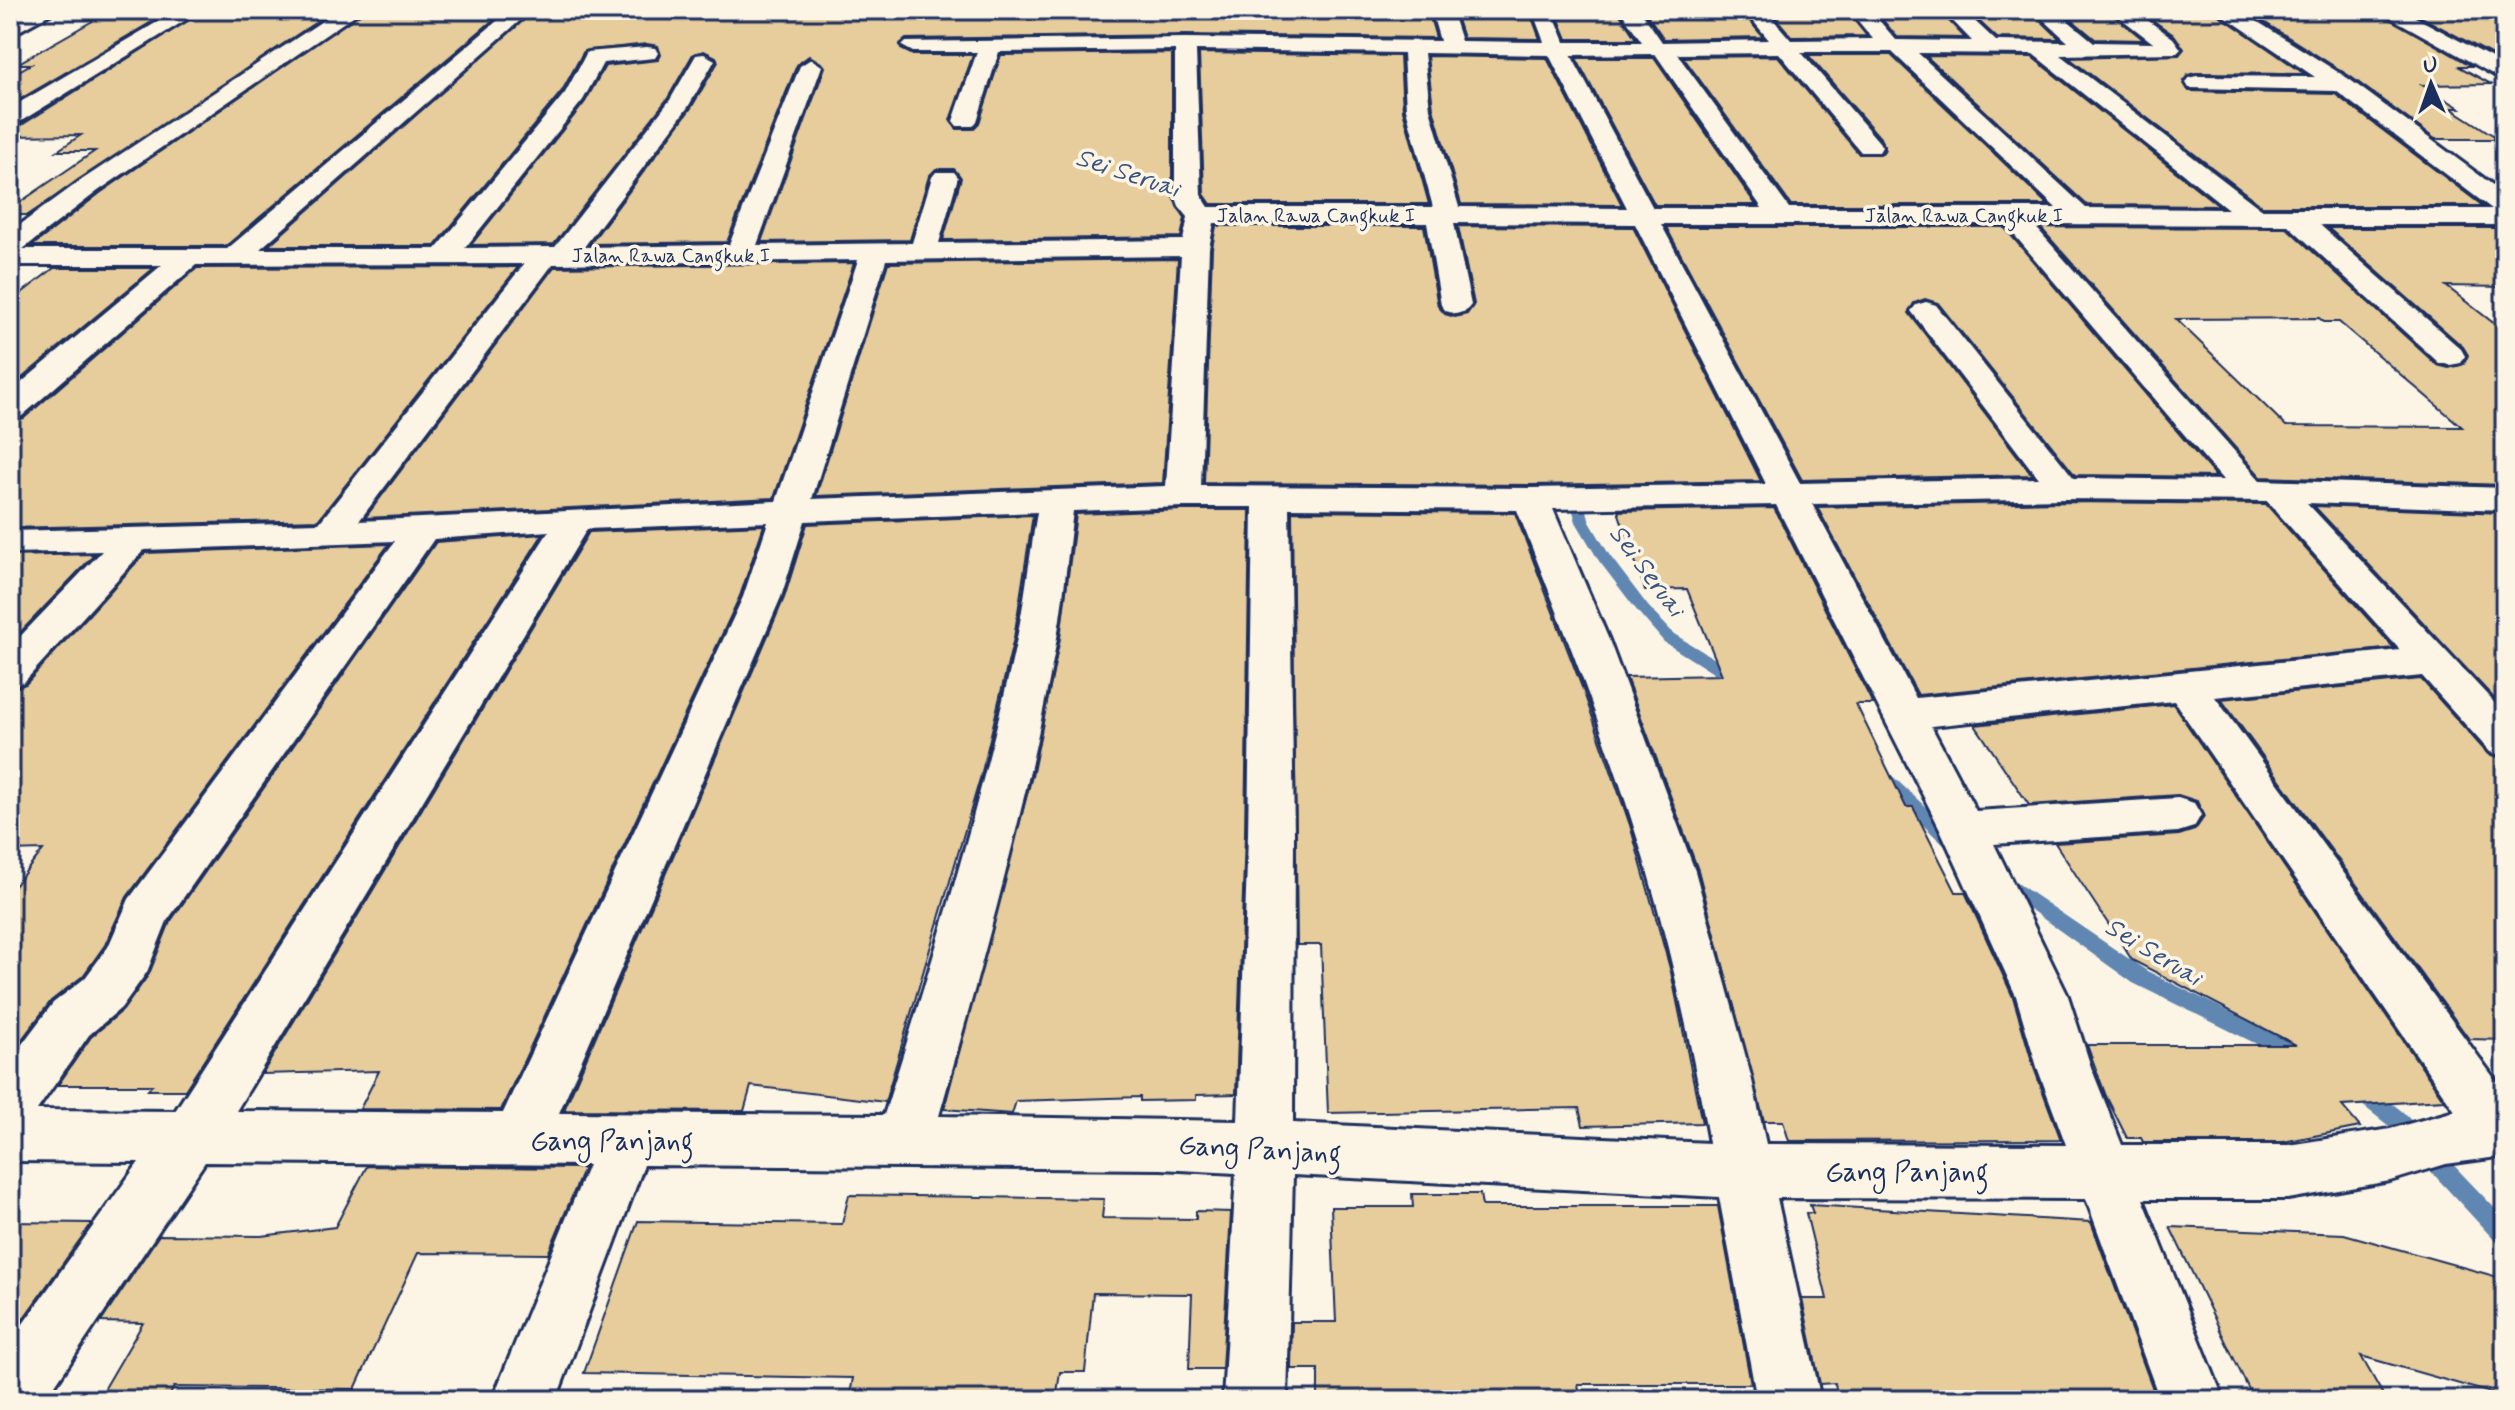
<svg xmlns="http://www.w3.org/2000/svg" width="2515" height="1410" font-family="Mynerve,sans-serif">
<style>
.lines{fill:none;stroke-linecap:round;stroke-linejoin:round}
.stream{fill:#6186b2;fill-rule:evenodd}
.building{fill:#e7cc9c;stroke:#1b2f5e;stroke-width:2;fill-rule:evenodd}
.street-casing{stroke:#1b2f5e;stroke-width:6}
.street{fill:#fcf5e5;fill-rule:evenodd}
.labels{text-anchor:middle;stroke-width:7;stroke-linejoin:round;paint-order:stroke}
.far-street-label{font-size:20px;fill:#1b2f5e;stroke:#fcf5e5}
.water-label{font-size:26px;font-style:italic;fill:#385381;stroke:#fcf5e5}
.near-street-label{font-size:28px;fill:#1b2f5e;stroke:#fcf5e5}
</style>
<rect width="100%" height="100%" fill="#fcf5e5"/>
<filter id="ink" filterUnits="userSpaceOnUse"><feTurbulence type="fractalNoise" baseFrequency=".0125" numOctaves="2"/><feDisplacementMap in="SourceGraphic" scale="16" xChannelSelector="R" yChannelSelector="G"/><feConvolveMatrix kernelMatrix="1 2 1 2 8 2 1 2 1" color-interpolation-filters="sRGB"/></filter>
<g filter="url(#ink)">
<g class="lines">
<!-- stream -->
<path class="stream" d="M 1574,485 L 1581,489 L 1590,522 L 1610,556 L 1648,606 L 1674,634 L 1741,675 L 1743,679 L 1741,683 L 1729,683 L 1664,642 L 1638,612 L 1599,561 L 1576,522 L 1567,489 Z
M 1881,769 L 1887,771 L 1960,839 L 1963,844 L 1960,849 L 1948,849 L 1875,779 L 1873,775 L 1875,771 Z
M 1998,870 L 2147,971 L 2301,1047 L 2304,1053 L 2301,1059 L 2294,1062 L 2287,1059 L 2133,983 L 1992,882 L 1989,877 L 1992,872 Z
M 2359,1081 L 2366,1083 L 2403,1112 L 2505,1219 L 2505,1246 L 2497,1243 L 2389,1126 L 2352,1097 L 2349,1090 L 2352,1083 Z"/>
</g>
<!-- building -->
<path class="building" d="M 112,10 L 172,10 L 10,105 L 10,76 L 31,64 L 17,64 Z
M 205,10 L 334,10 L 28,215 L 10,215 L 10,209 L 95,151 L 57,151 L 81,135 L 10,136 L 10,128 L 20,126 Z
M 365,10 L 505,10 L 226,246 L 32,246 L 100,193 Z
M 535,10 L 1428,10 L 1436,38 L 1185,35 L 906,39 L 900,44 L 901,49 L 913,55 L 973,55 L 950,120 L 957,129 L 973,129 L 979,123 L 1001,55 L 1172,53 L 1172,195 L 1185,218 L 1181,237 L 943,240 L 961,178 L 954,169 L 936,169 L 929,176 L 910,240 L 761,242 L 825,67 L 809,56 L 797,65 L 727,242 L 590,244 L 691,108 L 718,62 L 716,57 L 704,51 L 693,54 L 668,98 L 554,244 L 471,245 L 585,102 L 605,66 L 658,60 L 661,55 L 658,46 L 647,44 L 584,51 L 562,91 L 435,246 L 268,246 Z
M 1454,10 L 1529,10 L 1540,39 L 1463,38 Z
M 1555,10 L 1617,10 L 1636,39 L 1567,39 Z
M 1644,10 L 1741,10 L 1763,37 L 1664,39 Z
M 1769,10 L 1846,10 L 1867,36 L 1792,37 Z
M 1874,10 L 1939,10 L 1965,38 L 1897,37 Z
M 1967,10 L 2030,10 L 2060,39 L 1997,38 Z
M 2060,10 L 2107,10 L 2144,40 L 2095,39 Z
M 2138,10 L 2212,10 L 2305,74 L 2196,73 L 2188,75 L 2183,81 L 2189,91 L 2335,94 L 2483,206 L 2262,206 L 2069,58 L 2179,55 L 2184,49 L 2175,36 Z
M 2245,10 L 2374,10 L 2472,66 L 2458,66 L 2491,84 L 2422,85 L 2460,108 L 2451,108 L 2499,139 L 2435,139 L 2351,77 Z
M 2408,10 L 2505,10 L 2505,62 Z
M 1199,53 L 1400,56 L 1403,110 L 1429,204 L 1211,204 L 1204,194 Z
M 1808,55 L 1891,55 L 2048,205 L 1791,205 L 1683,57 L 1778,56 L 1859,154 L 1882,154 L 1885,149 L 1882,140 Z
M 1427,56 L 1547,58 L 1622,205 L 1461,204 L 1433,108 Z
M 1926,56 L 2032,57 L 2219,206 L 2087,205 Z
M 1576,58 L 1654,58 L 1756,205 L 1655,205 Z
M 1216,226 L 1424,226 L 1438,306 L 1445,314 L 1455,317 L 1467,314 L 1474,304 L 1458,226 L 1633,227 L 1761,481 L 1531,485 L 1204,483 L 1212,248 Z
M 1666,227 L 2004,227 L 2216,477 L 2075,475 L 1938,303 L 1925,299 L 1914,303 L 1909,313 L 2032,475 L 1802,480 Z
M 2040,227 L 2287,228 L 2437,365 L 2449,368 L 2464,364 L 2468,355 L 2463,347 L 2328,228 L 2505,228 L 2505,287 L 2446,286 L 2505,332 L 2505,485 L 2261,477 ZM 2319,318 L 2324,322 L 2339,322 L 2462,427 L 2286,426 L 2176,319 Z
M 1178,259 L 1163,483 L 816,496 L 888,263 Z
M 854,263 L 774,498 L 365,518 L 554,267 Z
M 518,267 L 318,520 L 10,528 L 10,422 L 24,418 L 197,268 Z
M 54,268 L 154,268 L 10,388 L 10,302 Z
M 2064,502 L 2266,504 L 2394,648 L 1918,695 L 1817,507 Z
M 2314,506 L 2505,513 L 2505,710 Z
M 1774,508 L 1873,704 L 1856,704 L 1906,807 L 1913,807 L 1956,892 L 1965,892 L 2013,997 L 2034,1068 L 2061,1140 L 1789,1141 L 1783,1121 L 1764,1121 L 1698,870 L 1626,677 L 1722,675 L 1687,589 L 1645,590 L 1618,511 Z
M 1183,510 L 1250,510 L 1245,835 L 1236,1094 L 1196,1095 L 1196,1100 L 1140,1101 L 1140,1097 L 1016,1101 L 1012,1114 L 944,1109 L 1033,772 L 1060,638 L 1076,514 Z
M 1292,511 L 1515,513 L 1583,690 L 1630,825 L 1671,972 L 1702,1123 L 1583,1126 L 1579,1108 L 1328,1113 L 1321,945 L 1297,945 Z
M 1033,515 L 1014,638 L 982,772 L 885,1102 L 751,1086 L 744,1111 L 564,1110 L 784,598 L 807,524 Z
M 764,525 L 740,596 L 501,1110 L 360,1109 L 379,1071 L 262,1074 L 589,532 Z
M 543,534 L 185,1090 L 148,1090 L 152,1085 L 58,1085 L 91,1037 L 123,1010 L 149,974 L 170,922 L 436,542 Z
M 389,544 L 127,897 L 105,945 L 83,976 L 51,1001 L 10,1055 L 10,891 L 43,850 L 10,851 L 10,690 L 26,684 L 145,553 Z
M 95,554 L 12,641 L 10,641 L 10,556 Z
M 2421,679 L 2488,754 L 2505,759 L 2505,1040 L 2469,1039 L 2221,699 Z
M 2173,704 L 2444,1100 L 2342,1106 L 2360,1127 L 2283,1142 L 2143,1142 L 2141,1138 L 2127,1138 L 2106,1096 L 2087,1045 L 2296,1045 L 2132,960 L 2055,843 L 2179,835 L 2195,830 L 2204,817 L 2197,801 L 2178,795 L 2029,805 L 1975,725 Z
M 367,1166 L 584,1168 L 548,1254 L 418,1253 L 355,1389 L 174,1387 L 167,1400 L 98,1400 L 143,1323 L 101,1322 L 159,1235 L 261,1236 L 335,1227 Z
M 1412,1194 L 1480,1194 L 1482,1206 L 1718,1206 L 1751,1384 L 1578,1384 L 1581,1400 L 1318,1400 L 1318,1369 L 1291,1369 L 1292,1322 L 1336,1322 L 1331,1207 L 1413,1207 Z
M 849,1195 L 1104,1199 L 1102,1218 L 1196,1219 L 1196,1211 L 1231,1212 L 1222,1369 L 1189,1369 L 1192,1294 L 1093,1293 L 1085,1372 L 1060,1372 L 1056,1400 L 849,1400 L 853,1378 L 584,1373 L 638,1221 L 842,1224 Z
M 1810,1205 L 2091,1222 L 2157,1400 L 1914,1400 L 1837,1395 L 1835,1383 L 1820,1384 L 1802,1299 L 1827,1299 L 1806,1213 L 1813,1213 Z
M 10,1222 L 92,1223 L 10,1337 Z
M 2170,1227 L 2344,1234 L 2505,1279 L 2505,1397 L 2361,1356 L 2386,1400 L 2254,1400 Z"/>
<g class="lines">
<!-- street casing -->
<g class="street-casing">
<path id="street" d="M 32,10 L 57,10 L 10,36 L 10,22 Z
M 178,10 L 202,10 L 18,123 L 10,125 L 10,108 Z
M 339,10 L 362,10 L 98,191 L 23,249 L 227,249 L 510,10 L 532,10 L 260,249 L 436,249 L 565,93 L 587,52 L 647,47 L 655,48 L 658,53 L 655,58 L 603,63 L 583,100 L 465,248 L 555,247 L 670,100 L 696,55 L 704,54 L 715,60 L 688,107 L 584,247 L 729,245 L 800,66 L 811,59 L 822,66 L 757,245 L 912,243 L 932,177 L 936,172 L 954,172 L 958,177 L 939,243 L 1183,240 L 1188,217 L 1179,206 L 1175,195 L 1175,50 L 999,52 L 977,121 L 973,126 L 957,126 L 953,121 L 977,52 L 913,52 L 902,46 L 906,42 L 1185,38 L 1440,41 L 1431,10 L 1451,10 L 1461,41 L 1544,42 L 1532,10 L 1552,10 L 1565,42 L 1642,42 L 1620,10 L 1640,10 L 1662,42 L 1769,40 L 1744,10 L 1765,10 L 1791,40 L 1873,39 L 1849,10 L 1870,10 L 1896,40 L 1972,41 L 1942,10 L 1963,10 L 1996,41 L 2068,42 L 2033,10 L 2055,10 L 2094,42 L 2153,43 L 2110,10 L 2133,10 L 2173,38 L 2181,49 L 2177,53 L 2060,55 L 2261,209 L 2492,209 L 2336,91 L 2189,88 L 2186,83 L 2189,78 L 2197,76 L 2315,77 L 2215,10 L 2239,10 L 2349,79 L 2505,194 L 2505,225 L 2320,225 L 2461,349 L 2465,356 L 2461,363 L 2450,365 L 2439,363 L 2288,225 L 2033,224 L 2260,480 L 2505,488 L 2505,510 L 2307,503 L 2505,714 L 2505,756 L 2490,752 L 2422,676 L 2215,697 L 2505,1093 L 2505,1156 L 2446,1164 L 2390,1181 L 2288,1199 L 2143,1199 L 2224,1400 L 2160,1400 L 2086,1199 L 1777,1198 L 1821,1400 L 1757,1400 L 1719,1197 L 1293,1175 L 1287,1400 L 1223,1400 L 1236,1173 L 1161,1169 L 644,1165 L 556,1400 L 492,1400 L 588,1165 L 205,1162 L 45,1400 L 10,1400 L 10,1342 L 139,1162 L 10,1161 L 10,1060 L 53,1003 L 85,978 L 108,947 L 129,899 L 395,541 L 144,550 L 24,682 L 10,686 L 10,647 L 102,551 L 10,553 L 10,531 L 319,523 L 524,264 L 196,265 L 22,416 L 10,419 L 10,392 L 162,265 L 10,265 L 10,232 L 80,181 ZM 1196,50 L 1403,53 L 1406,109 L 1433,207 L 1209,207 L 1201,195 ZM 1801,52 L 1892,52 L 2056,208 L 1789,208 L 1677,54 L 1779,53 L 1861,152 L 1879,152 L 1882,147 L 1879,142 ZM 1424,53 L 1549,55 L 1627,208 L 1459,207 L 1430,109 ZM 1918,53 L 2033,54 L 2228,209 L 2086,208 ZM 1653,54 L 1656,55 L 1762,208 L 1653,208 L 1571,55 ZM 1214,223 L 1427,223 L 1441,305 L 1446,311 L 1456,314 L 1466,311 L 1471,305 L 1454,223 L 1635,224 L 1766,484 L 1531,488 L 1201,486 L 1209,248 ZM 1661,224 L 2005,224 L 2223,480 L 2074,478 L 1936,305 L 1926,302 L 1916,305 L 1911,311 L 2038,478 L 1800,483 ZM 1181,256 L 1166,486 L 812,499 L 886,260 ZM 858,260 L 776,501 L 359,521 L 553,264 ZM 2064,499 L 2267,501 L 2400,650 L 1916,698 L 1812,504 ZM 1776,505 L 1940,829 L 2016,996 L 2037,1067 L 2066,1145 L 1766,1144 L 1751,1076 L 1695,871 L 1609,640 L 1553,509 ZM 1183,507 L 1253,507 L 1248,835 L 1238,1121 L 939,1116 C 982,964 1025,811 1054,655 C 1063,608 1067,559 1073,511 ZM 1289,508 L 1517,510 C 1564,628 1611,748 1647,870 C 1673,959 1693,1052 1709,1143 L 1293,1123 L 1294,835 ZM 1037,512 C 1029,560 1024,609 1013,657 C 978,812 932,964 884,1115 L 559,1113 L 781,597 L 805,521 ZM 768,522 L 743,597 L 503,1113 L 236,1111 L 587,529 ZM 549,531 L 175,1111 L 37,1110 L 89,1035 L 121,1008 L 147,972 L 167,921 L 434,539 ZM 2174,701 L 2455,1111 L 2390,1129 L 2288,1145 L 2122,1145 L 2091,1067 L 2068,996 L 1994,844 L 2178,832 L 2194,827 L 2201,815 L 2194,803 L 2178,798 L 1976,811 L 1931,726 Z
M 2377,10 L 2402,10 L 2505,65 L 2505,81 Z"/>
</g>
<!-- street -->
<use href="#street" class="street"/>
</g>
</g>
<g class="labels">
<!-- far-street labels -->
<g class="far-street-label">
<text x="1316" y="222">Jalan Rawa Cangkuk I</text>
<text x="1964" y="222">Jalan Rawa Cangkuk I</text>
<text x="671" y="262">Jalan Rawa Cangkuk I</text>
</g>
<!-- water labels -->
<g class="water-label">
<text transform="translate(1128 172) rotate(18)" y="9">Sei Seruai</text>
<text transform="translate(1648 570) rotate(53)" y="9">Sei Seruai</text>
<text transform="translate(2154 951) rotate(31)" y="9">Sei Seruai</text>
</g>
<!-- near-street labels -->
<g class="near-street-label">
<text x="612" y="1150">Gang Panjang</text>
<text transform="translate(1260 1148) rotate(3)" y="10">Gang Panjang</text>
<text x="1907" y="1181">Gang Panjang</text>
</g>
</g>
<!-- margin -->
<rect width="2515" height="1410" fill="none" stroke="#fcf5e5" stroke-width="40"/>
<rect x="20" y="20" width="2475" height="1370" fill="none" stroke="#1b2f5e" stroke-width="3" filter="url(#ink)"/>
<!-- north arrow -->
<g transform="translate(2431 84) rotate(358)" stroke="#fcf5e5" stroke-width="6" paint-order="stroke">
<path d="M0-6L14 30L0 20L-14 30Z" fill="#1b2f5e"/>
<text y="-12" font-size="22" font-weight="bold" text-anchor="middle" fill="#1b2f5e">U</text>
</g>
</svg>
